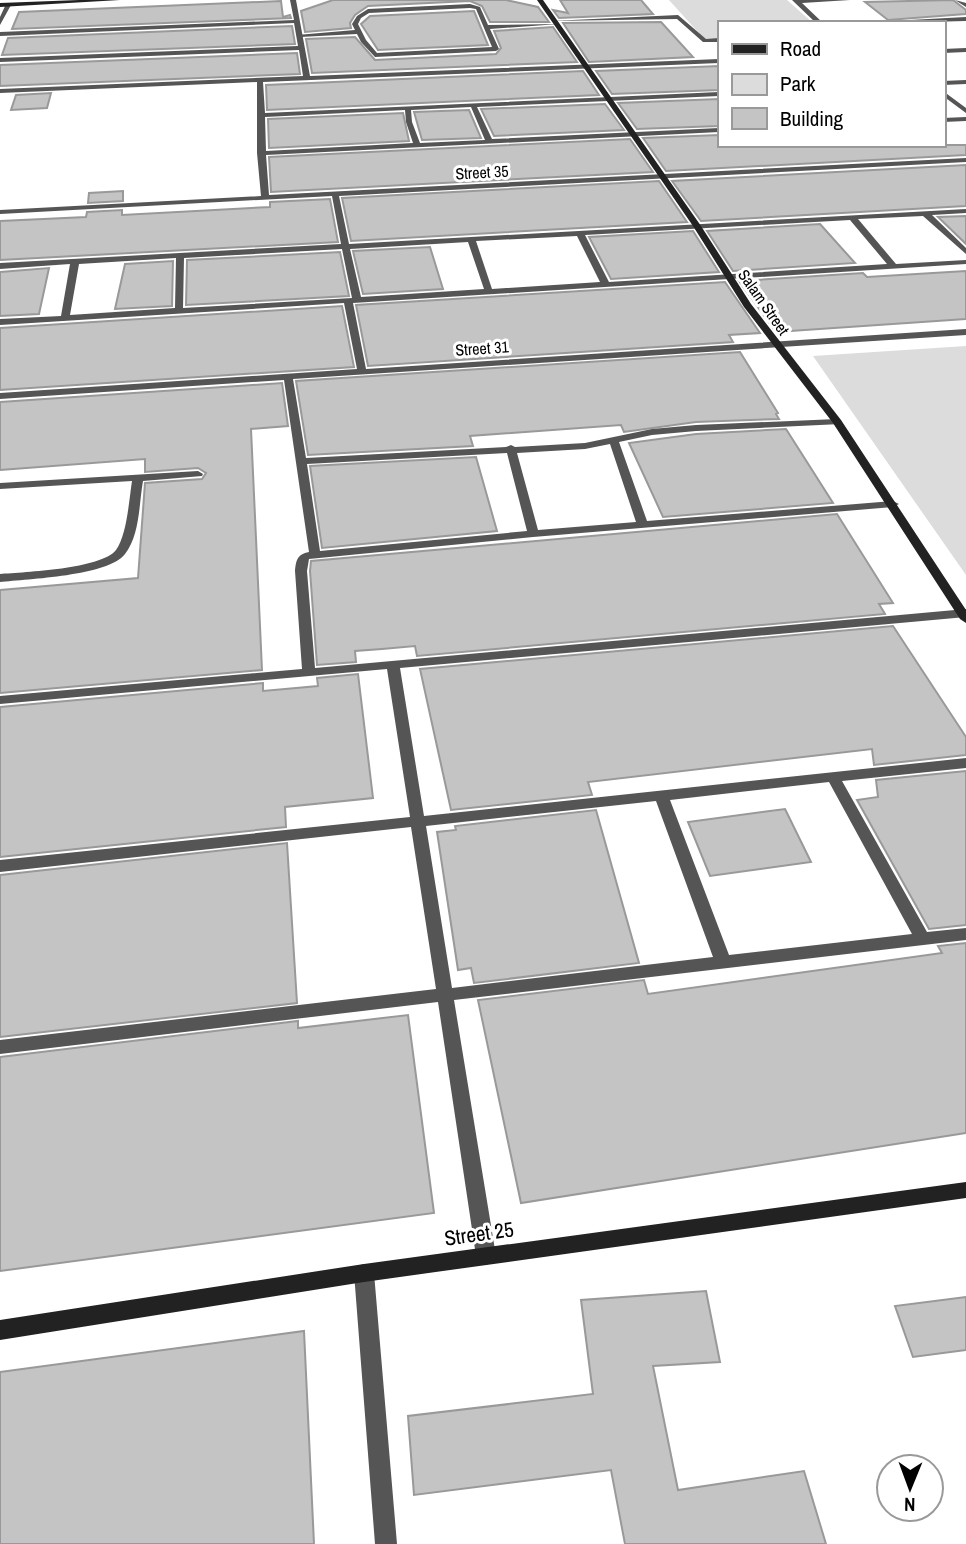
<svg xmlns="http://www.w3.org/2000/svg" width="966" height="1544" font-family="'Archivo Narrow',sans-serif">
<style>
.green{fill:#dcdcdc}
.building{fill:#c4c4c4;stroke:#999;stroke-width:2}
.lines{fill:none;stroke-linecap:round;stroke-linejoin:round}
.lane{fill:#555;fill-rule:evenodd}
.street{fill:#555;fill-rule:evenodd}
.secondary{fill:#222;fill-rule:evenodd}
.labels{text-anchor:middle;stroke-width:6;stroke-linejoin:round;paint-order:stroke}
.far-street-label{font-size:16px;fill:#000;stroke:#fff}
.near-street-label{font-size:21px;fill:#000;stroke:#fff}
</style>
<rect width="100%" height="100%" fill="#fff"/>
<!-- green -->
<path class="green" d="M 669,0 L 787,0 L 813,23 L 719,23 L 719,40 L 706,41 Z
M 966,346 L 966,575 L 813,356 Z"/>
<!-- building -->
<path class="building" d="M 333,0 L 506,0 L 538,7 L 549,22 L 490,22 L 482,6 L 470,1 L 368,6 L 355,15 L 350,23 L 351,28 L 305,32 L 301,11 Z
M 560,0 L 641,0 L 653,14 L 559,18 L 553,10 L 568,13 Z
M 953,0 L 966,10 L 966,14 L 888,20 L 865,2 Z
M 281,1 L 283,17 L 290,15 L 291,18 L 12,29 L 19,12 Z
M 474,11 L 488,45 L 378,50 L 361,24 L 370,16 Z
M 661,22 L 693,57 L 589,62 L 563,23 Z
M 292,26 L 295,44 L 2,55 L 8,38 Z
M 553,27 L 577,62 L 312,73 L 306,39 L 355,37 L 375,60 L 496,54 L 501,48 L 494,31 Z
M 297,53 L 300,74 L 0,86 L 0,65 Z
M 719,66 L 719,90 L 612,94 L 596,71 Z
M 583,71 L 599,95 L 267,110 L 266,85 Z
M 51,93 L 47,108 L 11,110 L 16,95 Z
M 719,99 L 719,126 L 637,129 L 618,103 Z
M 605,104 L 624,130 L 494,136 L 481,109 Z
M 469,110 L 481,138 L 422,140 L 414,112 Z
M 403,113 L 409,141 L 269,148 L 268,119 Z
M 719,135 L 719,145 L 966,145 L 966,155 L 666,171 L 643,138 Z
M 630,139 L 653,172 L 271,192 L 269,157 Z
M 966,165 L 966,206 L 701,221 L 672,181 Z
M 659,181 L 687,222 L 351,241 L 342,198 Z
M 123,191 L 123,201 L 88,203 L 89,193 Z
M 330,199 L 338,242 L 0,260 L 0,221 L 86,217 L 87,212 L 122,210 L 122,215 L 270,207 L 270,202 Z
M 966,216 L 966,244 L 938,217 Z
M 820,224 L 855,263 L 733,271 L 707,231 Z
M 693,231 L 719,272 L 611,279 L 589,237 Z
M 430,247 L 443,289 L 363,294 L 353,251 Z
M 340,252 L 349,296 L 186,305 L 187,260 Z
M 173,261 L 172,306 L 115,309 L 125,264 Z
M 49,268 L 39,314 L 0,316 L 0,272 Z
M 966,271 L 966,319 L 776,332 L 739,281 L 863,273 L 867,277 Z
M 725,282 L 760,333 L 729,335 L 733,342 L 368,366 L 356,305 Z
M 342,306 L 354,367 L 0,390 L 0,328 Z
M 740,352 L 778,413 L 776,414 L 779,419 L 696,422 L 624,432 L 621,425 L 470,436 L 473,446 L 308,455 L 296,381 Z
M 282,383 L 288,426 L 251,429 L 262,670 L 0,693 L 0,590 L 138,578 L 145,483 L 202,479 L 206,473 L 198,468 L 145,472 L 145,459 L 0,470 L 0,402 Z
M 786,429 L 833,503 L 663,517 L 629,443 L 696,434 Z
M 476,457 L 497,531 L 322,548 L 310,466 Z
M 837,514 L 893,603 L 879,604 L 885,614 L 417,656 L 415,646 L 382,649 L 355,651 L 356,662 L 317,665 L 310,571 L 311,561 Z
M 893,626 L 966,737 L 966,755 L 874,765 L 872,749 L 588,782 L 592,795 L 451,810 L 420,669 Z
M 358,674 L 373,798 L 285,807 L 286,827 L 0,857 L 0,707 L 263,683 L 263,691 L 318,686 L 317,678 Z
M 966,771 L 966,925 L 929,929 L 857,800 L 878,797 L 876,780 Z
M 785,809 L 811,862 L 710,876 L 688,822 Z
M 596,810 L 639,963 L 474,983 L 471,968 L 458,970 L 437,832 L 456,830 L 455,826 Z
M 287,843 L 297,1003 L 0,1037 L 0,875 Z
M 966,943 L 966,1133 L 521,1203 L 478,1000 L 644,980 L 648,994 L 942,953 L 938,946 Z
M 408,1015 L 434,1213 L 0,1271 L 0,1057 L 298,1021 L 298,1028 Z
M 706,1291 L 720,1362 L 653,1366 L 678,1490 L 804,1471 L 826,1544 L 625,1544 L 611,1470 L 414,1495 L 408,1416 L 593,1394 L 581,1300 Z
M 966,1297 L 966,1350 L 913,1357 L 895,1306 Z
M 304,1331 L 314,1544 L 0,1544 L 0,1372 Z"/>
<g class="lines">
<!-- lane -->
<path class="lane" d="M 470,4 L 480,7 L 488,25 L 559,24 L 490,29 L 499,49 L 496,51 L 375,57 L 361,42 L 357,34 L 300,37 L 297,35 L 355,30 L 352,24 L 357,16 L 368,9 ZM 470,8 L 476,9 L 492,47 L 377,53 L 366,40 L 358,24 L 361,18 L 369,13 Z"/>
<!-- street -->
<path class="street" d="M 290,0 L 296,0 L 310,76 L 719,59 L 719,63 L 263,82 L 265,113 L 719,92 L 719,96 L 477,107 L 492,139 L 719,128 L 719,132 L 266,155 L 269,195 L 966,158 L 966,162 L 339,196 L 349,244 L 966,209 L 966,213 L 932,215 L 966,248 L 966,254 L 923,216 L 858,219 L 896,264 L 966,260 L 966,264 L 353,303 L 366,369 L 966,329 L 966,335 L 293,379 L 306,458 L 506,447 L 511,445 L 515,447 L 585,443 L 652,429 L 696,425 L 837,419 L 842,422 L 841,424 L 696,431 L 652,435 L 619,442 L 647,521 L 893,501 L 899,504 L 893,507 L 533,537 L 309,559 L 307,571 L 315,668 L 966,609 L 966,617 L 400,668 L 424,816 L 966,758 L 966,768 L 842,781 L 927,932 L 966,928 L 966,940 L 454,1000 L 496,1256 L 493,1262 L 486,1265 L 479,1262 L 476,1256 L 438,1002 L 0,1054 L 0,1040 L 436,989 L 411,827 L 0,872 L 0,860 L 410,817 L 387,669 L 0,704 L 0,696 L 302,669 L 295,571 C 296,561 297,554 309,552 L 284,380 L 0,399 L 0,393 L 357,369 L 344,303 L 0,325 L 0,319 L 61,316 L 70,264 L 0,269 L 0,263 L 341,244 L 332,196 L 0,214 L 0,210 L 261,196 L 257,153 L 257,82 L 0,93 L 0,89 L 303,76 L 299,50 L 0,62 L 0,58 L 298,46 L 294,23 L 0,36 L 0,32 L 294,20 ZM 471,107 L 485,140 L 420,143 L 412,122 L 411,110 ZM 405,110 L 406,122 L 413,143 L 266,151 L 265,117 ZM 850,220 L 887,264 L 609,282 L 585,235 ZM 577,236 L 600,282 L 492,289 L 476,241 ZM 468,242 L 484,289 L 361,297 L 350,249 ZM 342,249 L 352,298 L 183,308 L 184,258 ZM 176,258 L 175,308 L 70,315 L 79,264 ZM 610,444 L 636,522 L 538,530 L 517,453 L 585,449 ZM 507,453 L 527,531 L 320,551 L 307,464 ZM 829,782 L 912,934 L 729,955 L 670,800 ZM 656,801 L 713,957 L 452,988 L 426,826 Z
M 792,0 L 850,0 L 802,3 L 823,23 L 816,23 Z
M 955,0 L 966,3 L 966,7 Z
M 6,4 L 11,5 L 0,25 L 0,17 Z
M 678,15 L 706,39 L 719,38 L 719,42 L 703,42 L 677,19 L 551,21 Z
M 966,17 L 966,21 L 888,23 L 891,21 Z
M 966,48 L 966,52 L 943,53 L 943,49 Z
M 966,80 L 966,84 L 943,85 L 943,81 Z
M 943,91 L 966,108 L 966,113 L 943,96 Z
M 966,117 L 966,121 L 943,122 L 943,118 Z
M 198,471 L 203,474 L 202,476 L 143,481 C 139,503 140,535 125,554 C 108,576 28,579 0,582 L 0,574 C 25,572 101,569 116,550 C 127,535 129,500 132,481 L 0,489 L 0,483 Z
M 364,1264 L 371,1266 L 374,1273 L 397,1544 L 375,1544 L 354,1273 L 357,1266 Z"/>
<!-- secondary -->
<path class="secondary" d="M 79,0 L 120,0 L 0,7 L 0,3 Z
M 537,0 L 543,0 L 701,226 L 751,304 L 841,420 L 966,610 L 966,623 L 960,619 L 833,423 L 744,307 L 693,226 Z
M 966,1182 L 966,1198 L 364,1282 L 0,1340 L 0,1320 L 364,1264 Z"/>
</g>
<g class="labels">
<!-- far-street labels -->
<g class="far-street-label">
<text transform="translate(482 172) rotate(-3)" y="6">Street 35</text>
<text transform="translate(764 302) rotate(55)" y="6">Salam Street</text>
<text transform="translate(482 348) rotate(-4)" y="6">Street 31</text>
</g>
<!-- near-street labels -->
<g class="near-street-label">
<text transform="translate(479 1234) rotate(-8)" y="7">Street 25</text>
</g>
</g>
<!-- legend -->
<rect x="718" y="21" width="228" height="126" fill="#ffffff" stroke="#999999" stroke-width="2"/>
<rect x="732" y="44" width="35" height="10" fill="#222222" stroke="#999999" stroke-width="2"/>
<text x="780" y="56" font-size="21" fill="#000000">Road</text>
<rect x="732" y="74" width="35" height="21" fill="#dcdcdc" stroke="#999999" stroke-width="2"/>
<text x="780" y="91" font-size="21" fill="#000000">Park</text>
<rect x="732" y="108" width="35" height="21" fill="#c4c4c4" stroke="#999999" stroke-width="2"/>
<text x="780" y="126" font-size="21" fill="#000000">Building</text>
<!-- north arrow -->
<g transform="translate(910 1488) rotate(181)"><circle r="33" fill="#ffffff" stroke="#999999" stroke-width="2"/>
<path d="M0-5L12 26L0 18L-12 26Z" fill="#000000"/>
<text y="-10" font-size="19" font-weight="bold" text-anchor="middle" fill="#000000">N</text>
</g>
</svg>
